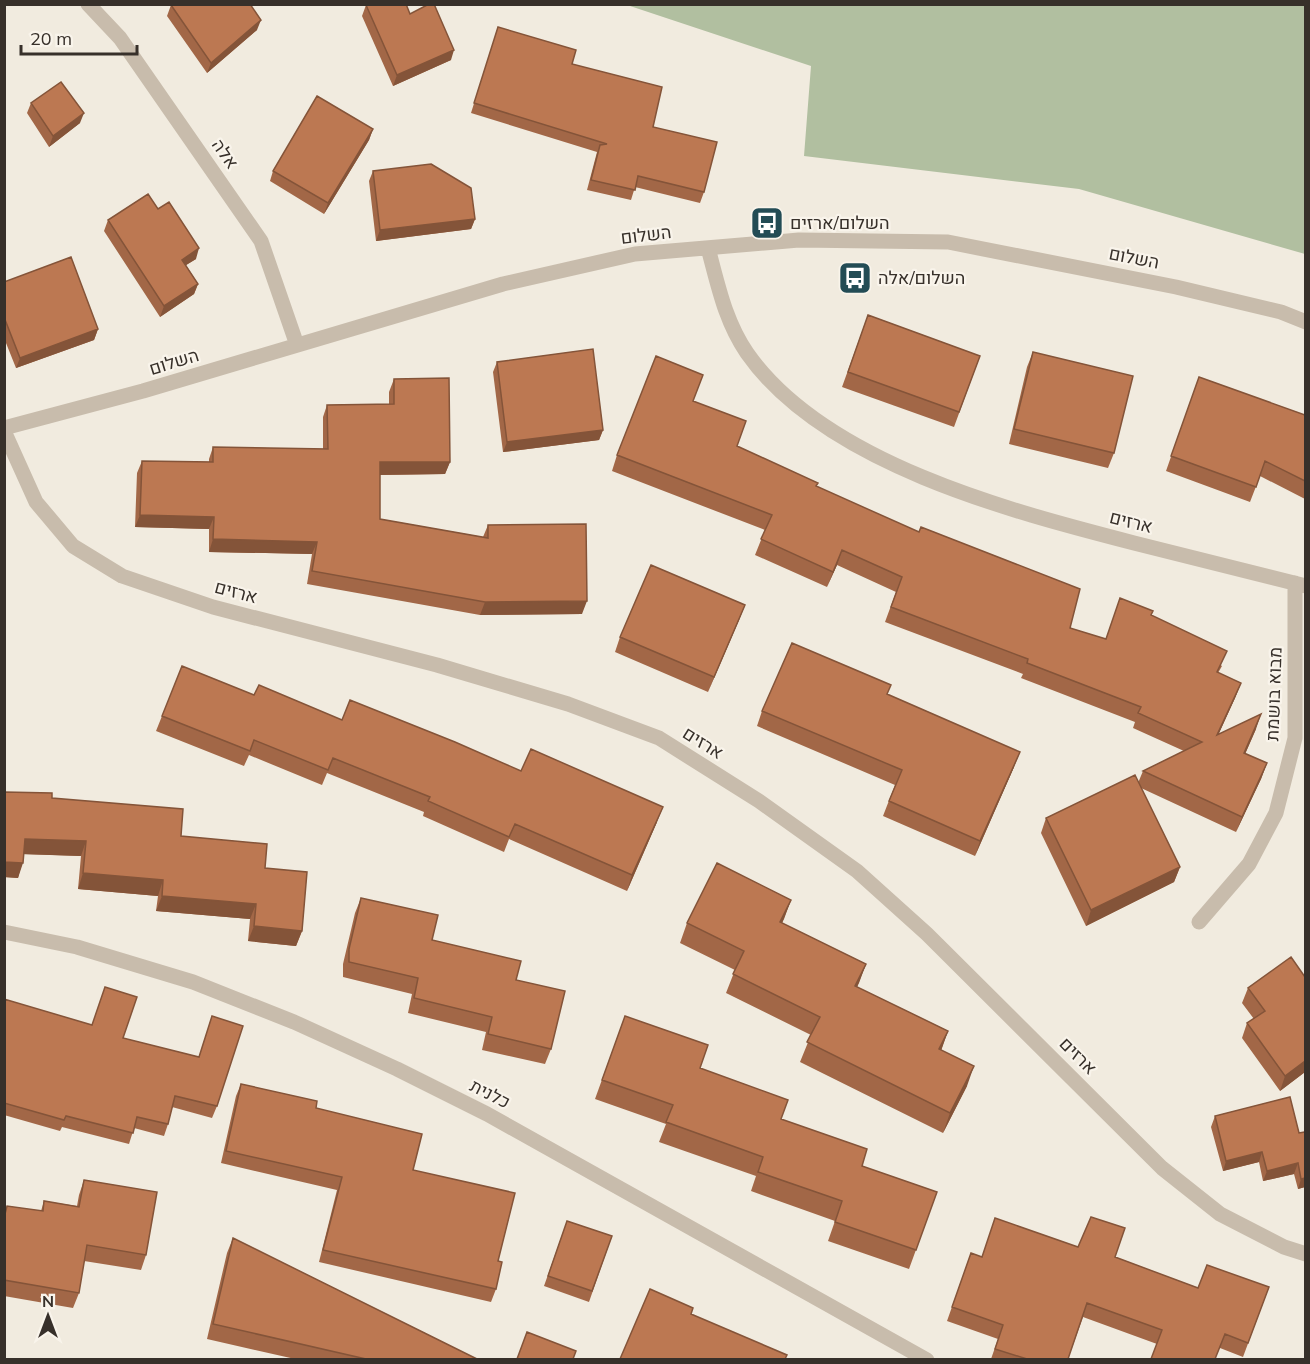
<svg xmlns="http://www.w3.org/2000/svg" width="1310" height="1364" font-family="Mulish,Heebo,sans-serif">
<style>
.green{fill:#b1bfa0}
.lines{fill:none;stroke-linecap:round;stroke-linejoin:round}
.minor{stroke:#c8bcac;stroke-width:15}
.wall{fill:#a26747}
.shaded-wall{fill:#845439}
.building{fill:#bc7852;stroke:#845439;stroke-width:1.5}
.labels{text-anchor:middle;stroke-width:4.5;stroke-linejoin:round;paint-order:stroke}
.street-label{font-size:18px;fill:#37302a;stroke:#f9f4eb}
.poi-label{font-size:18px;fill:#37302a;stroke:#f9f4eb;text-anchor:start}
</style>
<rect width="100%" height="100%" fill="#f1ebdf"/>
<!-- green -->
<path class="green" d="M 627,5 L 1305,5 L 1305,254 L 1079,189 L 804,156 L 811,66 Z"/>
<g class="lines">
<!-- minor -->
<path class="minor" d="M 88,4 L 120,38 L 261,241 L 297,345
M 708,248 C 718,285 725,321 747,353 C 824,463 1010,511 1134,543 C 1191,557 1248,571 1306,586
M 4,428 L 143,391 L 503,284 L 635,254 L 799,240 L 948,242 L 1176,287 L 1281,312 L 1306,322
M 4,431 L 36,502 L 73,546 L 122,576 L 213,607 L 437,665 L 568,704 L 659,738 L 759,801 L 857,871 L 927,934 L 1162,1168 L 1220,1214 L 1284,1247 L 1306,1254
M 1199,922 L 1249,864 L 1276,813 L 1295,738 L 1295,583
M 4,932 L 77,947 L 193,982 L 294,1022 L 397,1069 L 487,1114 L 927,1360"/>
</g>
<!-- wall -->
<path class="wall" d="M 171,5 L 257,30 L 207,73 L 167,16 Z
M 366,5 L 410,14 L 451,60 L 393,86 L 362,16 Z
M 498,27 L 572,64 L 653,127 L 704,192 L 700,203 L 635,187 L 631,200 L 587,190 L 597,152 L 471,113 Z
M 31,103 L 80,123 L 49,147 L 27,113 Z
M 373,129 L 369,140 L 324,214 L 270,181 L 273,171 Z
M 373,171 L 475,219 L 471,229 L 376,241 L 369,181 Z
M 108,220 L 196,259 L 186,265 L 198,284 L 194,294 L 160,317 L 104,231 Z
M 4,282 L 98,329 L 94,340 L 16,368 L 4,338 Z
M 868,315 L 980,356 L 954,427 L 842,387 Z
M 1033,352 L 1114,453 L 1108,468 L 1009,444 L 1027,367 Z
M 497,362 L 603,430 L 599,440 L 503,452 L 493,372 Z
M 1199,377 L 1305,415 L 1305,499 L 1260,476 L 1250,502 L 1166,471 Z
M 394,379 L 450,462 L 445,474 L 380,475 L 380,519 L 483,537 L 488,525 L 582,614 L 480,615 L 307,584 L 312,554 L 209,552 L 209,529 L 135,527 L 137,473 L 142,461 L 209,462 L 209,459 L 213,447 L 323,449 L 323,417 L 327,405 L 389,404 L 389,392 Z
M 693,401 L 737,446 L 817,486 L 1070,628 L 1106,639 L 1151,615 L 1222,666 L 1218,673 L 1241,683 L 1235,698 L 1218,735 L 1256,729 L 1245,754 L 1267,763 L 1261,779 L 1236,832 L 1141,788 L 1180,867 L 1174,882 L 1086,926 L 1041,833 L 1046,818 L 1138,783 L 1143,771 L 1184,751 L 1133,728 L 1135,722 L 1021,678 L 1023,674 L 885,622 L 896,592 L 837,565 L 827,587 L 755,555 L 765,530 L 612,471 L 617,455 Z
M 745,605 L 739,620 L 708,692 L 615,652 L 620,637 Z
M 887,694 L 1014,767 L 975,856 L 883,816 L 895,785 L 757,726 L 762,711 Z
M 254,695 L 342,720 L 521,771 L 657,822 L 627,891 L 509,839 L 504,852 L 423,816 L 424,812 L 327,773 L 322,785 L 249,755 L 244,766 L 156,731 L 162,716 Z
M 4,792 L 52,798 L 181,836 L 265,868 L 302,931 L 296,946 L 248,941 L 250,919 L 156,911 L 158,896 L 78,889 L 81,856 L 24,854 L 18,878 L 4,877 Z
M 361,898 L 432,940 L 516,980 L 551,1049 L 545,1064 L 482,1050 L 486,1032 L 408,1013 L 412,994 L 343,977 L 343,964 L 355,913 Z
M 791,900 L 782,923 L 866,964 L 857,987 L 948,1031 L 941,1050 L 967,1086 L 943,1133 L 800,1062 L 811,1035 L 726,993 L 735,970 L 680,943 L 687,923 Z
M 1305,977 L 1305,1072 L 1280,1091 L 1242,1038 L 1247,1023 L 1254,1019 L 1242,1003 L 1248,988 Z
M 4,999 L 123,1038 L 199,1057 L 212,1016 L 217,1106 L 212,1118 L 172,1107 L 168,1124 L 164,1136 L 134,1128 L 129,1144 L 62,1127 L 60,1131 L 4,1115 Z
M 625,1016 L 700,1068 L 781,1119 L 862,1166 L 937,1192 L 909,1269 L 828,1241 L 835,1221 L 751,1191 L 756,1176 L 659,1142 L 666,1124 L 595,1099 Z
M 241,1084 L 316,1108 L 413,1170 L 498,1261 L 496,1289 L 491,1302 L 319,1262 L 337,1190 L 221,1163 L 236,1096 Z
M 1290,1097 L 1305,1187 L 1298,1189 L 1294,1174 L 1263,1181 L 1259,1162 L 1223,1171 L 1211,1127 L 1215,1116 Z
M 84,1180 L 146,1255 L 141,1270 L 84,1261 L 79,1293 L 73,1308 L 4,1296 L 4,1212 L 7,1206 L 41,1211 L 44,1201 L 77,1206 L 79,1195 Z
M 567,1221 L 612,1236 L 589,1302 L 544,1286 Z
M 233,1238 L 477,1359 L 295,1359 L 207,1339 L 227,1253 Z
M 1078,1247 L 1115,1257 L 1198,1288 L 1269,1287 L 1243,1357 L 1220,1348 L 1157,1344 L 1083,1317 L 1068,1359 L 991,1359 L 998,1339 L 947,1321 L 971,1253 L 982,1257 Z"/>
<!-- shaded-wall -->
<path class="shaded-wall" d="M 261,20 L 257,30 L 207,73 L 211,63 Z
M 454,50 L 451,60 L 393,86 L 397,75 Z
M 84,113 L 80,123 L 49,147 L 53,136 Z
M 373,129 L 369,140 L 324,214 L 328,203 Z
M 475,219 L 471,229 L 376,241 L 380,230 Z
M 199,248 L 196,259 L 178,270 L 182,260 Z
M 198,284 L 194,294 L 160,317 L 164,306 Z
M 98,329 L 94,340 L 16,368 L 20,358 Z
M 603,430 L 599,440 L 503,452 L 507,442 Z
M 380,462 L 450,462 L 445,474 L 375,475 Z
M 140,515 L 214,517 L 209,529 L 135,527 Z
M 213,539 L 317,542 L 312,554 L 209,552 Z
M 842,550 L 837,565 L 827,587 L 833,572 Z
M 587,601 L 582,614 L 480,615 L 485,602 Z
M 745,605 L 739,620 L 708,692 L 714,677 Z
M 1241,683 L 1235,698 L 1211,751 L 1217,735 Z
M 1261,714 L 1256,729 L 1239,768 L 1244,753 Z
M 1020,752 L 1014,767 L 975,856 L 980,841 Z
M 1267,763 L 1261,779 L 1236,832 L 1242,817 Z
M 663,807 L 657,822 L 627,891 L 632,875 Z
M 25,839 L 86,841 L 81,856 L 19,854 Z
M 4,862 L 23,863 L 18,878 L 4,877 Z
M 1180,867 L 1174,882 L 1086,926 L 1091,910 Z
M 83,873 L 163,880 L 158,896 L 78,889 Z
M 162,896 L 256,904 L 250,919 L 156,911 Z
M 791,900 L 784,919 L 773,941 L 780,922 Z
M 254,926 L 302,931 L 296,946 L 248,941 Z
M 866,964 L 859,983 L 848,1005 L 855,986 Z
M 948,1031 L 941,1051 L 939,1049 Z
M 1305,1061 L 1305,1072 L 1280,1091 L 1285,1076 Z
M 974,1066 L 967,1086 L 943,1133 L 950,1113 Z
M 1262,1152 L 1259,1162 L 1223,1171 L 1226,1161 Z
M 1298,1163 L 1294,1174 L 1263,1181 L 1267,1171 Z
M 1305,1178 L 1305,1187 L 1298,1189 L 1301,1179 Z"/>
<!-- building -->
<path class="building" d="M 172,4 L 250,4 L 261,20 L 211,63 L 171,5 Z
M 367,4 L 406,4 L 410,14 L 429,4 L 434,4 L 454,50 L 397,75 L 366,5 Z
M 498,27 L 576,50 L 572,64 L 662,87 L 653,127 L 717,142 L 704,192 L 638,176 L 635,190 L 591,180 L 600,145 L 607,144 L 474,103 Z
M 61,82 L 84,113 L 53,136 L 31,103 Z
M 317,96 L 373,129 L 328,203 L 273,171 Z
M 431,164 L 471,188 L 475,219 L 380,230 L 373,171 Z
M 148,194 L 158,209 L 169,202 L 199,248 L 182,260 L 198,284 L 164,306 L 108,220 Z
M 71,257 L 98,329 L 20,358 L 4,317 L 4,282 Z
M 868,315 L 980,356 L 959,412 L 848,372 Z
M 593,349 L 603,430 L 507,442 L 497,362 Z
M 1033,352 L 1133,376 L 1114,453 L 1014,429 Z
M 656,356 L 703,375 L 693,401 L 746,421 L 737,446 L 818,483 L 816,486 L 919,532 L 921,527 L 1080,589 L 1070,628 L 1106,639 L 1120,598 L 1153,611 L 1151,615 L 1227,651 L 1217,672 L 1241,683 L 1217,735 L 1261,714 L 1244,753 L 1267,763 L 1242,817 L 1143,771 L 1202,742 L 1138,713 L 1141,707 L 1027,663 L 1028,659 L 891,607 L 902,577 L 842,550 L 833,572 L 761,539 L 772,515 L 617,455 Z
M 1199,377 L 1305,415 L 1305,481 L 1265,461 L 1256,487 L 1171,456 Z
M 449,378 L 450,462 L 380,462 L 380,519 L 488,538 L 488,525 L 586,524 L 587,601 L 485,602 L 312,571 L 317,542 L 213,539 L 214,517 L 140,515 L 142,461 L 213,462 L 213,447 L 328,449 L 327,405 L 394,404 L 394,379 Z
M 651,565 L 745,605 L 714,677 L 620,637 Z
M 792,643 L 891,685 L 887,694 L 1020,752 L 980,841 L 889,801 L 902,770 L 762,711 Z
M 182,666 L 254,695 L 259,685 L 342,720 L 350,700 L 455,742 L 521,771 L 531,749 L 663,807 L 632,875 L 515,824 L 509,837 L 428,801 L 430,797 L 333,758 L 328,770 L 254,740 L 250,751 L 162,716 Z
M 1135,775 L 1180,867 L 1091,910 L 1046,818 Z
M 4,792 L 52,793 L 52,798 L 183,809 L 181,836 L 267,844 L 265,868 L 307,872 L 302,931 L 254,926 L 256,904 L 162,896 L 163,880 L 83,873 L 86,841 L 25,839 L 23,863 L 4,862 Z
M 717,863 L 791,900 L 780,922 L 866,964 L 855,986 L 948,1031 L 939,1049 L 974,1066 L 950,1113 L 807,1042 L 820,1017 L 733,974 L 744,951 L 687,923 Z
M 361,898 L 438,915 L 432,940 L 521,961 L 516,980 L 565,991 L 551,1049 L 488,1034 L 492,1017 L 414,998 L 418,978 L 349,962 L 349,949 Z
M 1291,957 L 1305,977 L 1305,1061 L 1285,1076 L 1247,1023 L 1265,1011 L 1248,988 Z
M 105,987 L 137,997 L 123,1038 L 199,1057 L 212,1016 L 243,1026 L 217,1106 L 175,1096 L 168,1124 L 137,1117 L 133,1133 L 66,1116 L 64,1120 L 4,1103 L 4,999 L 92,1025 Z
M 625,1016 L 708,1045 L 700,1068 L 788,1100 L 781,1119 L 867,1149 L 862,1166 L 937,1192 L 916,1250 L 835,1222 L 842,1201 L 758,1172 L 763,1157 L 666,1122 L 673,1105 L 602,1080 Z
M 241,1084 L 317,1101 L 316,1108 L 422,1134 L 413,1170 L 515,1193 L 498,1261 L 502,1262 L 496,1289 L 323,1250 L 342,1177 L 226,1151 Z
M 1290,1097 L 1299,1133 L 1305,1132 L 1305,1178 L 1301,1179 L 1298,1163 L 1267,1171 L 1262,1152 L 1226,1161 L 1215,1116 Z
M 84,1180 L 157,1192 L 146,1255 L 87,1245 L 79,1293 L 4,1280 L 4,1218 L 7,1206 L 43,1211 L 44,1201 L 79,1207 Z
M 1091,1217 L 1125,1228 L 1115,1257 L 1198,1288 L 1207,1265 L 1269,1287 L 1248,1343 L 1225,1334 L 1215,1359 L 1151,1359 L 1162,1330 L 1087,1303 L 1068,1359 L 1027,1359 L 995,1349 L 1003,1325 L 952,1307 L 971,1253 L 982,1257 L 995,1218 L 1078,1247 Z
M 567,1221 L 612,1236 L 592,1291 L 548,1276 Z
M 233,1238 L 477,1359 L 366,1359 L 213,1324 Z
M 650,1289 L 693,1308 L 691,1314 L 787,1355 L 785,1359 L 620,1359 Z
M 527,1332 L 576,1351 L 573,1359 L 517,1359 Z"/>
<!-- icons -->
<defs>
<g id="bus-square" transform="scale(1.725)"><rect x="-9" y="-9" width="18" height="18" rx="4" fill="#234c55" stroke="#f9f4eb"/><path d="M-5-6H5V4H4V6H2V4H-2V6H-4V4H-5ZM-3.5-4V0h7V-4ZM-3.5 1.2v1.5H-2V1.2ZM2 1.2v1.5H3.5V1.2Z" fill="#fff"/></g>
</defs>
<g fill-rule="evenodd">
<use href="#bus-square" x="767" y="223"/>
<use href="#bus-square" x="855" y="278"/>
</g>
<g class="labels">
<!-- street labels -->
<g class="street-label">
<text transform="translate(225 154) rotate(55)" y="6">אלה</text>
<text transform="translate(646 235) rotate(-7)" y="6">השלום</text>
<text transform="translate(1134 258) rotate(11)" y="6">השלום</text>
<text transform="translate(174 362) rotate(-17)" y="6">השלום</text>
<text transform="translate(1131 522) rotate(14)" y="6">ארזים</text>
<text transform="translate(236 592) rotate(15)" y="6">ארזים</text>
<text transform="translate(1274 694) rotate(-88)" y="6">מבוא בושמת</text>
<text transform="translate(703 743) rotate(32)" y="6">ארזים</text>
<text transform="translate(1078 1056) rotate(45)" y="6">ארזים</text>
<text transform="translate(490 1094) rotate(27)" y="6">כלנית</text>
</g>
<!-- poi labels -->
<g class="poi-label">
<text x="790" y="229">השלום/ארזים</text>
<text x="878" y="284">השלום/אלה</text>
</g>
</g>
<!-- border -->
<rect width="1310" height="1364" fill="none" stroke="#37302a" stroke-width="12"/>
<!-- north arrow -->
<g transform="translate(48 1316)" stroke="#f9f4eb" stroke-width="4.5" paint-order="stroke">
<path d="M0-4.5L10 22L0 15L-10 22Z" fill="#37302a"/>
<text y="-9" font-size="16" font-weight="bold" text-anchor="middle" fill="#37302a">N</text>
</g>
<!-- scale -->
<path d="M21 45v9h116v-9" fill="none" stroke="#37302a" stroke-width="3"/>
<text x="30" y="45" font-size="18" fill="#37302a" stroke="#f9f4eb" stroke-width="4.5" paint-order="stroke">20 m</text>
</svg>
